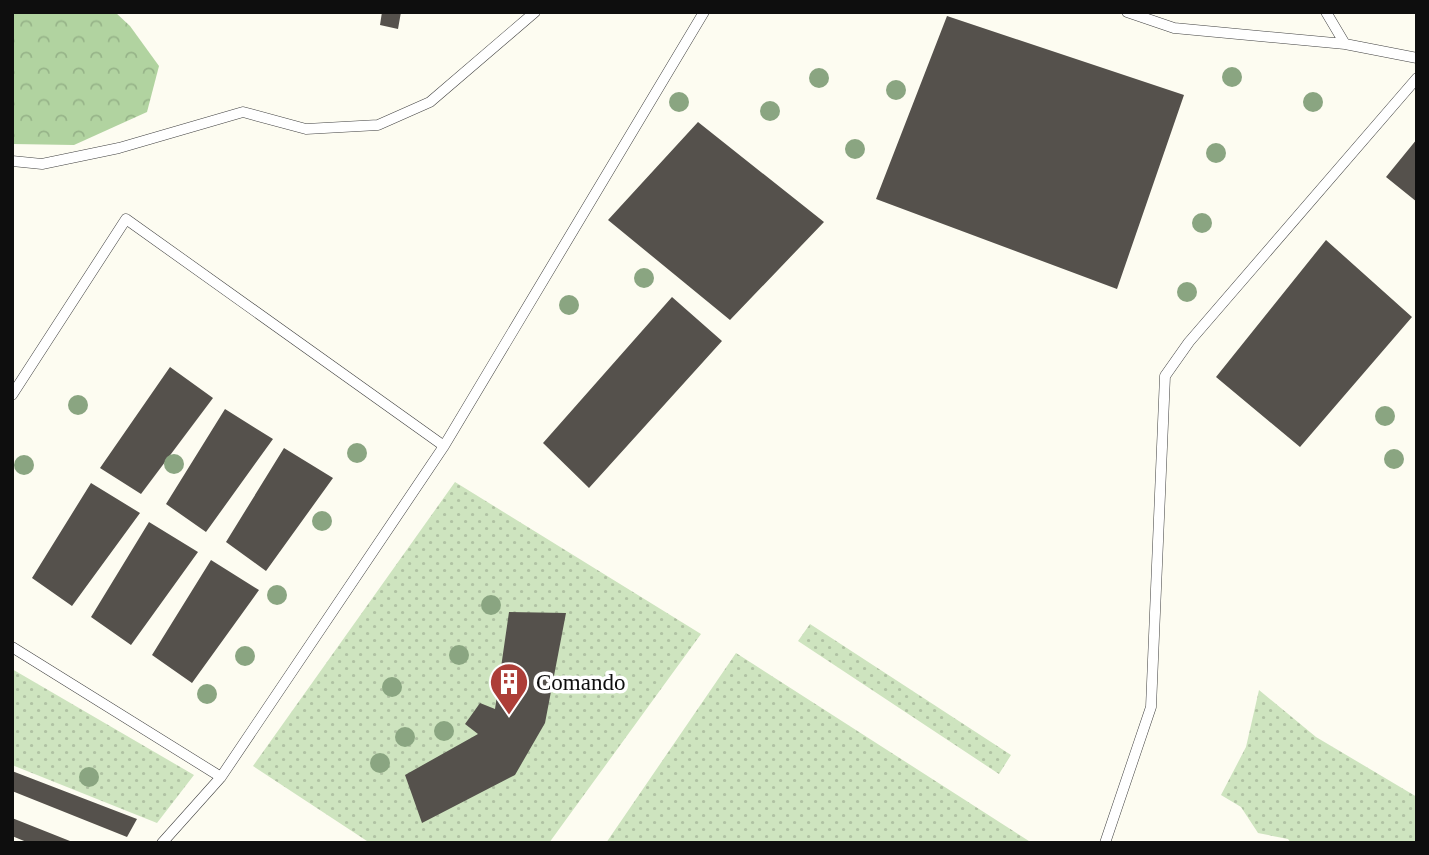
<svg xmlns="http://www.w3.org/2000/svg" width="1429" height="855" font-family="'Times New Roman',serif">
<style>
.grass{fill:url(#grass-dots)}
.forest{fill:url(#forest-crowns)}
.building{fill:#55514c}
.lines{fill:none;stroke-linecap:round;stroke-linejoin:round}
.lane-casing{stroke:#414141;stroke-width:11}
.lane{stroke:#fff;stroke-width:10}
.tree{fill:#8aa581}
.labels{text-anchor:middle;stroke-width:7;stroke-linejoin:round;paint-order:stroke}
.poi-label{font-size:23px;fill:#0e0e0e;stroke:#fff;text-anchor:start}
</style>
<defs>
<pattern id="grass-dots" width="8" height="8" patternUnits="userSpaceOnUse" patternTransform="scale(1.75)"><rect width="8" height="8" fill="#cee4bf"/><path d="M2 2h.1M6 6h.1" fill="none" stroke="#b0c2a3" stroke-width="1.8" stroke-linecap="round"/></pattern>
<pattern id="forest-crowns" width="20" height="18" patternUnits="userSpaceOnUse" patternTransform="scale(1.75)"><rect width="20" height="18" fill="#b1d3a0"/><path d="M2 6a3 3 0 1 1 6 0M12 15a3 3 0 1 1 6 0" fill="none" stroke="#97b489"/></pattern>
</defs>
<rect width="100%" height="100%" fill="#fdfcf1"/>
<!-- grass -->
<path class="grass" d="M 455,482 L 701,634 L 549,843 L 370,843 L 253,766 Z
M 810,624 L 1011,755 L 999,774 L 798,641 Z
M 736,653 L 1032,843 L 606,843 Z
M 12,669 L 194,775 L 157,823 L 12,765 Z
M 1259,690 L 1316,737 L 1417,797 L 1417,843 L 1291,843 L 1288,839 L 1258,833 L 1241,807 L 1221,795 L 1246,747 Z"/>
<!-- forest -->
<path class="forest" d="M 12,12 L 115,12 L 130,26 L 159,66 L 147,112 L 74,145 L 12,144 Z"/>
<!-- building -->
<path class="building" d="M 382,12 L 401,12 L 398,29 L 380,25 Z
M 947,16 L 1184,95 L 1117,289 L 876,199 Z
M 698,122 L 824,222 L 730,320 L 608,220 Z
M 1417,139 L 1417,202 L 1386,177 Z
M 1326,240 L 1412,317 L 1300,447 L 1216,377 Z
M 672,297 L 722,341 L 589,488 L 543,443 Z
M 170,367 L 213,398 L 141,494 L 100,468 Z
M 225,409 L 273,439 L 206,532 L 166,504 Z
M 284,448 L 333,478 L 266,571 L 226,542 Z
M 91,483 L 140,513 L 72,606 L 32,578 Z
M 149,522 L 198,552 L 131,645 L 91,617 Z
M 211,560 L 259,590 L 192,683 L 152,655 Z
M 509,612 L 566,613 L 545,723 L 515,775 L 422,823 L 405,775 L 478,734 L 465,724 L 480,703 L 495,709 Z
M 12,771 L 137,819 L 127,837 L 12,791 Z
M 12,818 L 75,843 L 29,843 L 12,836 Z"/>
<g class="lines">
<!-- lane casing -->
<g class="lane-casing">
<path id="lane" d="M 1127,12 L 1174,28 L 1345,44 L 1417,58
M 1326,12 L 1345,44
M 12,161 L 42,164 L 119,148 L 243,112 L 306,129 L 378,125 L 430,102 L 535,12
M 12,395 L 126,219 L 444,446
M 12,647 L 221,777
M 162,843 L 221,777 L 444,446 L 704,12
M 1105,843 L 1151,707 L 1165,376 L 1189,342 L 1417,78"/>
</g>
<!-- lane -->
<use href="#lane" class="lane"/>
</g>
<!-- trees -->
<g class="tree">
<circle cx="1232" cy="77" r="10"/>
<circle cx="819" cy="78" r="10"/>
<circle cx="896" cy="90" r="10"/>
<circle cx="679" cy="102" r="10"/>
<circle cx="1313" cy="102" r="10"/>
<circle cx="770" cy="111" r="10"/>
<circle cx="855" cy="149" r="10"/>
<circle cx="1216" cy="153" r="10"/>
<circle cx="1202" cy="223" r="10"/>
<circle cx="644" cy="278" r="10"/>
<circle cx="1187" cy="292" r="10"/>
<circle cx="569" cy="305" r="10"/>
<circle cx="78" cy="405" r="10"/>
<circle cx="1385" cy="416" r="10"/>
<circle cx="357" cy="453" r="10"/>
<circle cx="1394" cy="459" r="10"/>
<circle cx="174" cy="464" r="10"/>
<circle cx="24" cy="465" r="10"/>
<circle cx="322" cy="521" r="10"/>
<circle cx="277" cy="595" r="10"/>
<circle cx="491" cy="605" r="10"/>
<circle cx="459" cy="655" r="10"/>
<circle cx="245" cy="656" r="10"/>
<circle cx="392" cy="687" r="10"/>
<circle cx="207" cy="694" r="10"/>
<circle cx="444" cy="731" r="10"/>
<circle cx="405" cy="737" r="10"/>
<circle cx="380" cy="763" r="10"/>
<circle cx="89" cy="777" r="10"/>
</g>
<!-- icons -->
<defs>
<g id="building-pin" transform="scale(2.0125)"><path d="M0 17L-7.5 6A9.5 9.5 0 1 1 7.5 6Z" fill="#ad3e38" stroke="#fff"/><path d="M-4-6H4V6H1V3H-1V6H-4ZM-2.5-4.3h1.7v1.8h-1.7ZM.8-4.3h1.7v1.8H.8ZM-2.5-1h1.7V.8h-1.7ZM.8-1h1.7V.8H.8Z" fill="#fff"/></g>
</defs>
<g fill-rule="evenodd">
<use href="#building-pin" x="509" y="682"/>
</g>
<g class="labels">
<!-- poi labels -->
<g class="poi-label">
<text x="536" y="690">Comando</text>
</g>
</g>
<!-- border -->
<rect width="1429" height="855" fill="none" stroke="#0e0e0e" stroke-width="28"/>
</svg>
